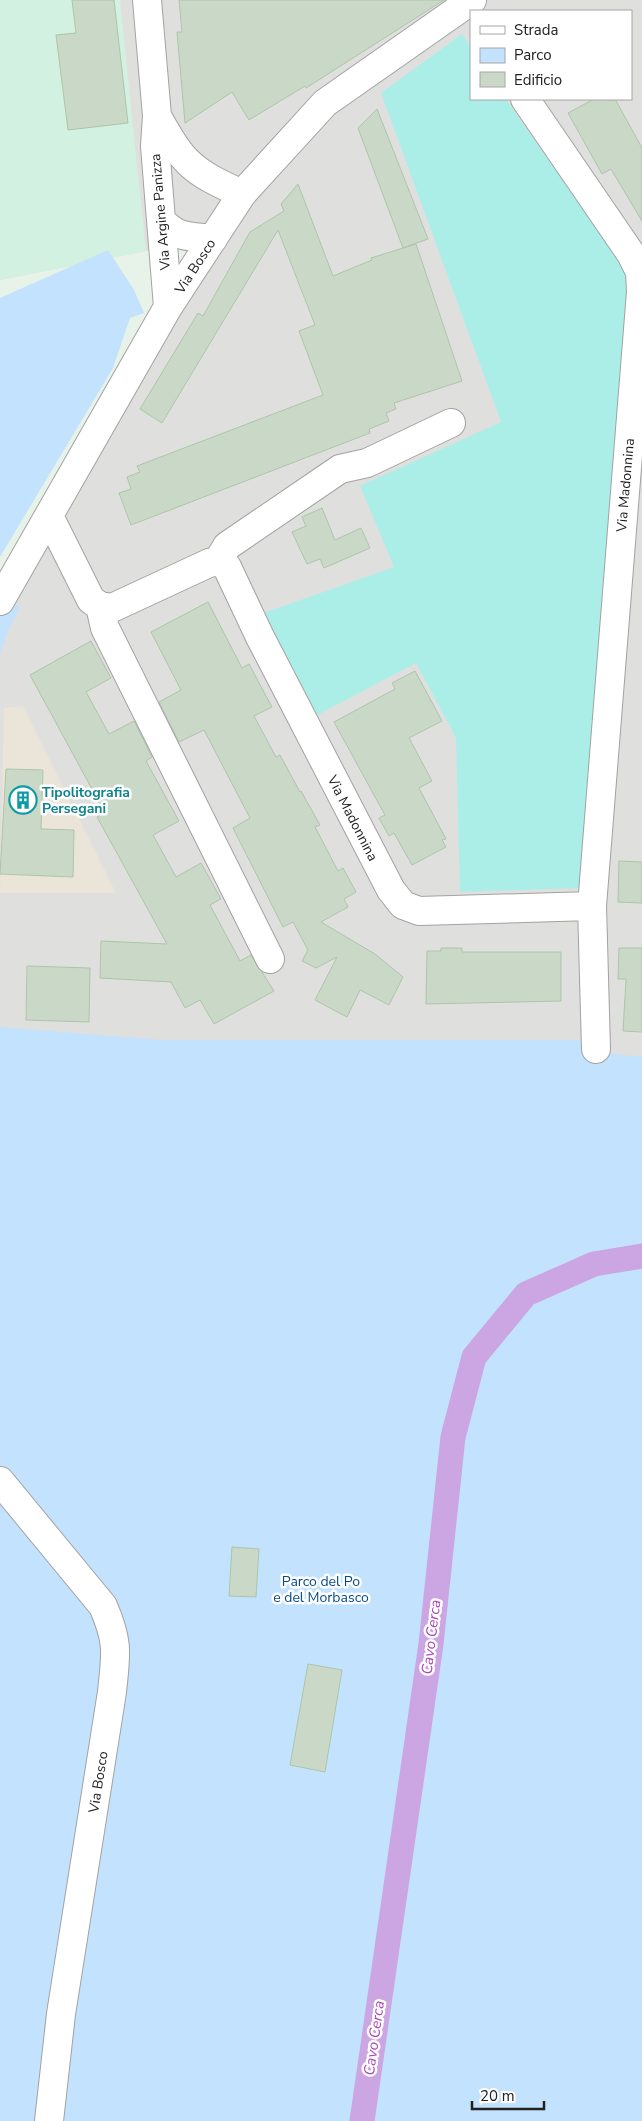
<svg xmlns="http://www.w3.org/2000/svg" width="642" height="2121" font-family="'Nunito Sans',sans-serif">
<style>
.residential{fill:#dfdfde;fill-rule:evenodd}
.industrial{fill:#ebe4d9}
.farmland{fill:#d2f1e1}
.grass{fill:#abeee8}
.park{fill:#c3e2fd}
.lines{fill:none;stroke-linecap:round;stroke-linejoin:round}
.canal{stroke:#cba6e2;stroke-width:25}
.building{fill:#cad9c7;stroke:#adc5a9}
.minor-casing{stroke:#a2a2a2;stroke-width:30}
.minor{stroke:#fff;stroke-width:28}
.labels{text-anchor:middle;stroke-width:5;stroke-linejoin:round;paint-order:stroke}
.street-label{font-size:14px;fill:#212121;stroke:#fff}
.culture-label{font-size:14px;font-weight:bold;fill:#0d838f;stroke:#fff;text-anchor:start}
.park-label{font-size:14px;fill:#054a8a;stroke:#fff}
.water-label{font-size:15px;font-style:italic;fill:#ad46b8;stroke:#fff}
</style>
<rect width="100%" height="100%" fill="#e7f2e8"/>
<!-- residential -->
<path class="residential" d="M 0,0 L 642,0 L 642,1176 L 0,1140 L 0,618 L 219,232 L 146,251 L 0,280 ZM 471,11 L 631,11 L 631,99 L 471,99 Z"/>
<!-- industrial -->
<path class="industrial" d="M 23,706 L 116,893 L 0,893 L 4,708 Z"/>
<!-- farmland -->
<path class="farmland" d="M 0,0 L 120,0 L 146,251 L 0,280 Z"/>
<!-- grass -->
<path class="grass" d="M 462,34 L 471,47 L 471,99 L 506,99 L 629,276 L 579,888 L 460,892 L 456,738 L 416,663 L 317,715 L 264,613 L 394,567 L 360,486 L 501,422 L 381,93 Z"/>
<!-- park -->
<path class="park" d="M 108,250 L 134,290 L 144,313 L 130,318 L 113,368 L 0,557 L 0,298 Z
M 0,599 L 20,607 L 6,635 L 0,655 Z
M 0,1027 L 161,1040 L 585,1040 L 614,1054 L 642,1057 L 642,2121 L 0,2121 Z"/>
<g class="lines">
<!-- canal -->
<path class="canal" d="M 362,2121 L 431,1644 L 453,1437 L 474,1357 L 526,1294 L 594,1264 L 642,1256"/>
</g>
<!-- building -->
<path class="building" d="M 72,0 L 114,0 L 128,123 L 68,130 L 56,35 L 76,33 Z
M 179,0 L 444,0 L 306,88 L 305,86 L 249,120 L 232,92 L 185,123 L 177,32 L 182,32 Z
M 594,99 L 615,99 L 642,148 L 642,221 L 611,169 L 602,174 L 568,113 Z
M 377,109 L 428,239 L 403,248 L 358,128 Z
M 298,184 L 333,276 L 372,260 L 371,258 L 416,244 L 462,381 L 394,403 L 396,409 L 386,413 L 389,421 L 369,429 L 370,433 L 131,525 L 119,493 L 131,489 L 127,477 L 140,472 L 137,466 L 323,395 L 299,331 L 315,325 L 278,230 L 162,423 L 140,409 L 198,313 L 203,316 L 250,232 L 284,211 L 281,204 Z
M 322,508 L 335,540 L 361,528 L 370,548 L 324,568 L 320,559 L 307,564 L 292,532 L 306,526 L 302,517 Z
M 208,602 L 242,668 L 249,664 L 272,707 L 254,716 L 276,757 L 280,755 L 300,792 L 301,791 L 320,825 L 315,827 L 338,871 L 343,868 L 356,892 L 344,899 L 348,907 L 321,922 L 375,954 L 403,977 L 389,1005 L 360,990 L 347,1017 L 315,1000 L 337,957 L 316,968 L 302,961 L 308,950 L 293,922 L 283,927 L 233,828 L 250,818 L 204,730 L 179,742 L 159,702 L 181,690 L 151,632 Z
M 91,641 L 111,678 L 86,692 L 109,734 L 134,721 L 152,757 L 146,761 L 179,821 L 153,835 L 176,877 L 201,863 L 221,899 L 210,905 L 240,961 L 251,955 L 274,991 L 214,1024 L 200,1000 L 185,1008 L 171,982 L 100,978 L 101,941 L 167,944 L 97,817 L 105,813 L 30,675 Z
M 415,671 L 442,721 L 409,738 L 432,781 L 419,788 L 446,839 L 442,840 L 446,847 L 412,865 L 394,833 L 389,836 L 379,818 L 385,815 L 334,722 L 395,689 L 392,683 Z
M 6,769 L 43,770 L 41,829 L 74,830 L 73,877 L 0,874 Z
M 619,861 L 642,862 L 642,903 L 618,902 Z
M 441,948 L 462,948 L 462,952 L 561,952 L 561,1001 L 426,1004 L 427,951 L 441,951 Z
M 619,948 L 642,948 L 642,1032 L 623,1031 L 626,979 L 618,979 Z
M 27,966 L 90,968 L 89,1022 L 26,1020 Z
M 232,1547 L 259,1549 L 256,1597 L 229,1596 Z
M 308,1664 L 342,1670 L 325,1772 L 290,1765 Z"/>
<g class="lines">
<!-- minor casing -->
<g class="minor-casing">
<path id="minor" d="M 147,0 L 157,116 L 155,146 L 168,307
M 157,116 C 184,165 192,171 242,194
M 161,220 C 178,239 189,236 213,239
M 49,516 L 91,600 L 100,606 L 105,628 L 270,959
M 218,561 L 227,567 L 260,637 L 391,890 L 403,905 L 419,911 L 592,906 L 641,292 L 640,272 L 631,254 L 525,99
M 0,601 L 168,307 L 242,194 L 325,103 L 472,0
M 100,606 L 112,608 L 209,563 L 218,561 L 227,546 L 340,469 L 367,463 L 451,423
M 592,906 L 596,1049
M 0,1481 L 103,1606 C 119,1643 116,1653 112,1692 L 61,2014 L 49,2121"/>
</g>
<!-- minor -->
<use href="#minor" class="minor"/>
</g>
<!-- icons -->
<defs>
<g id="building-ring" transform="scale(1.4375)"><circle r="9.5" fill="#fff" stroke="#0f9aa8" stroke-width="1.5"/><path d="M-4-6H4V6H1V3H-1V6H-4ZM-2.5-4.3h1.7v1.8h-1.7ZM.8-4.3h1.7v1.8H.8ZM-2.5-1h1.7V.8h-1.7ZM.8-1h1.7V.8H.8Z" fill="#0f9aa8"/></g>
</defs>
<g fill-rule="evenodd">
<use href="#building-ring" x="23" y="800"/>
</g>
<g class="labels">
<!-- street labels -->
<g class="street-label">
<text transform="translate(160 212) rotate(-95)" y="5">Via Argine Panizza</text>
<text transform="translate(195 266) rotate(-57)" y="5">Via Bosco</text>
<text transform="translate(625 485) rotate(-85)" y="5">Via Madonnina</text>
<text transform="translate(353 818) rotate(63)" y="5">Via Madonnina</text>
<text transform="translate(98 1782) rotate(-81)" y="5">Via Bosco</text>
</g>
<!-- culture labels -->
<g class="culture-label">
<text x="42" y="797">Tipolitografia<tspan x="42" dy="16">Persegani</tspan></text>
</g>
<!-- park labels -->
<g class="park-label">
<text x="321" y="1586">Parco del Po<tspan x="321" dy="16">e del Morbasco</tspan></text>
</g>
<!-- water labels -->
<g class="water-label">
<text transform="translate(431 1637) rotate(-83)" y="5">Cavo Cerca</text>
<text transform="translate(374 2038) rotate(-82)" y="5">Cavo Cerca</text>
</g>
</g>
<!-- legend -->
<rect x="470" y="10" width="162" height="90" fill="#ffffff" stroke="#a6a6a6"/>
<rect x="480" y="26" width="25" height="8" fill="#ffffff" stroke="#a6a6a6"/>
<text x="514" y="35" font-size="15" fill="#212121">Strada</text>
<rect x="480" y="48" width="25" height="15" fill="#c3e2fd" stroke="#a6a6a6"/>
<text x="514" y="60" font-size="15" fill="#212121">Parco</text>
<rect x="480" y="72" width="25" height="15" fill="#cad9c7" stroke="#a6a6a6"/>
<text x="514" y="85" font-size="15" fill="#212121">Edificio</text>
<!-- scale -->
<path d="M472 2101v8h72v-8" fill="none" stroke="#212121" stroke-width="2.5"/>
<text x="480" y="2101" font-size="15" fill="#212121" stroke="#ffffff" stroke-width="4" paint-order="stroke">20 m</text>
</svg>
